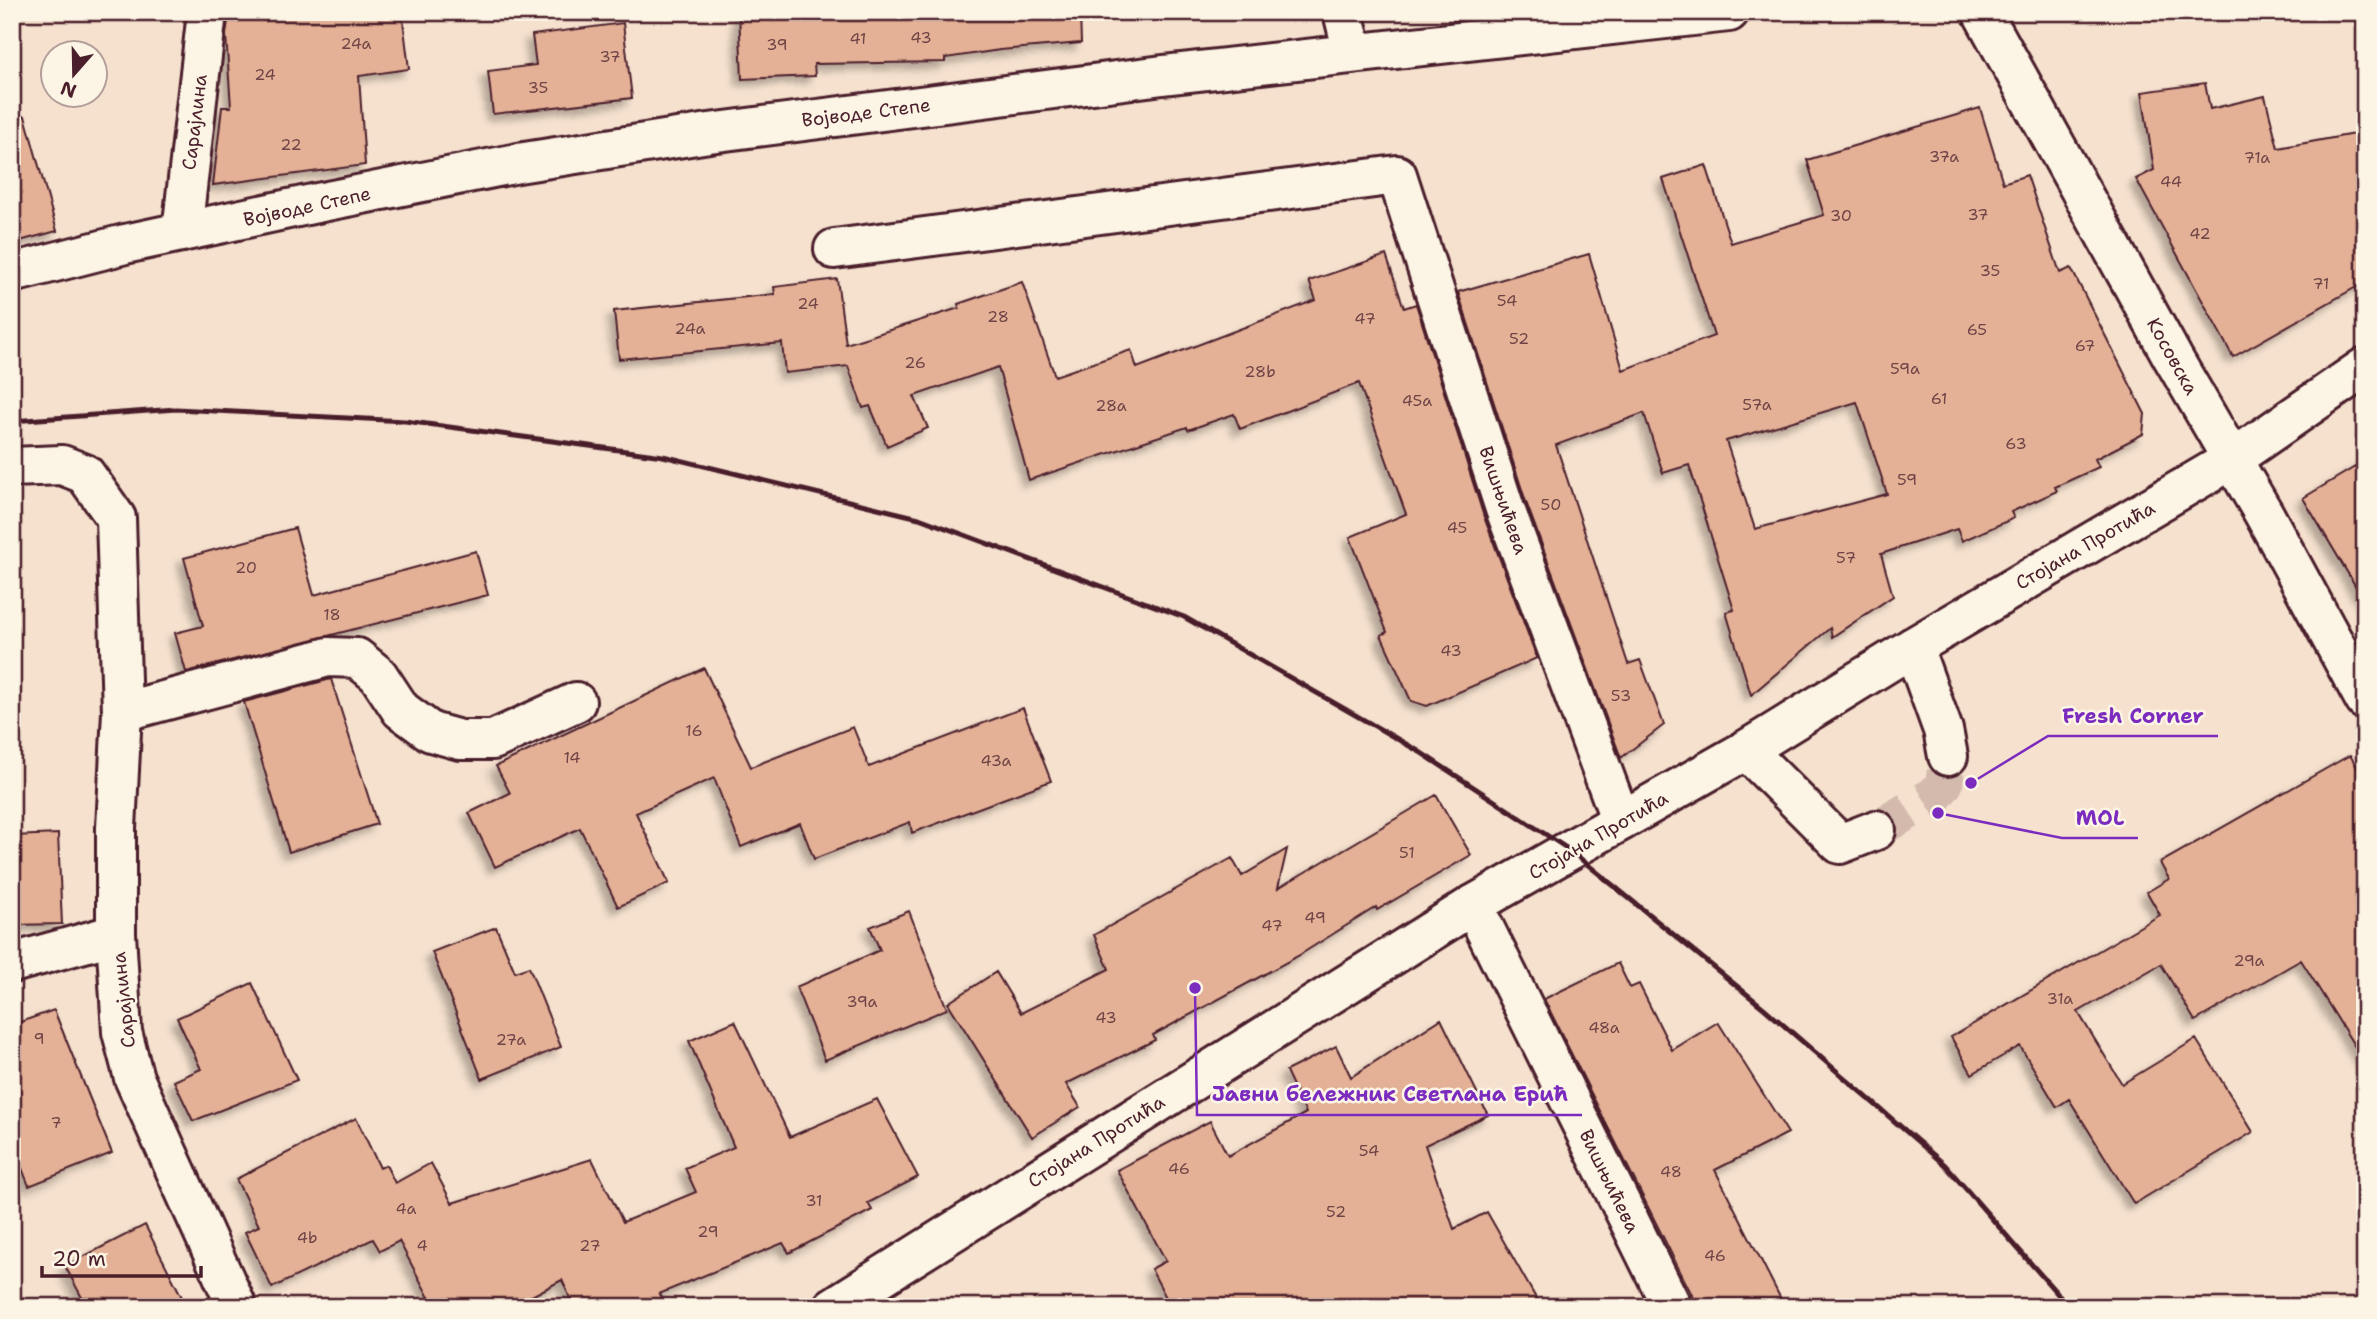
<svg xmlns="http://www.w3.org/2000/svg" width="2377" height="1319" font-family="'Shantell Sans',sans-serif">
<style>
.building{fill:#e4b197;stroke:#4a1f2b;stroke-width:2;fill-rule:evenodd;filter:url(#shadow)}
.lines{fill:none;stroke-linecap:round;stroke-linejoin:round}
.minor-tunnel{stroke:#d3baad;stroke-width:38;stroke-dasharray:38 19;stroke-linecap:butt}
.minor-casing{stroke:#4a1f2b;stroke-width:44}
.major-casing{stroke:#4a1f2b;stroke-width:44}
.minor{stroke:#fcf5e5;stroke-width:38}
.major{stroke:#fcf5e5;stroke-width:38}
.rail{stroke:#4a1f2b;stroke-width:5}
.labels{text-anchor:middle;stroke-width:5;stroke-linejoin:round;paint-order:stroke}
.number-label{font-size:16px;fill:#704446}
.street-label{font-size:19px;fill:#4a1f2b;stroke:#fcf5e5}
.leader{fill:none;stroke:#7b2cbf;stroke-width:2.5}
.callout-dot{fill:#7b2cbf;stroke:#fcf5e5;stroke-width:2.5}
.callout-label{font-size:21px;text-anchor:middle;font-weight:bold;fill:#7b2cbf;stroke:#fcf5e5;stroke-width:5;stroke-linejoin:round;paint-order:stroke}
</style>
<defs>
<filter id="shadow"><feDropShadow dx="-6" dy="6" stdDeviation="3.5" flood-color="#0004"/></filter>
</defs>
<rect width="100%" height="100%" fill="#f5e1ce"/>
<filter id="ink" filterUnits="userSpaceOnUse"><feTurbulence type="fractalNoise" baseFrequency=".0143" numOctaves="2"/><feDisplacementMap in="SourceGraphic" scale="14" xChannelSelector="R" yChannelSelector="G"/><feConvolveMatrix kernelMatrix="1 2 1 2 8 2 1 2 1" color-interpolation-filters="sRGB"/></filter>
<g filter="url(#ink)">
<!-- building -->
<path class="building" d="M 402,12 L 409,69 L 359,76 L 365,165 L 213,185 L 222,107 L 231,107 L 226,35 L 229,13 Z
M 739,12 L 1080,12 L 1081,43 L 1000,50 L 945,58 L 945,62 L 814,64 L 815,76 L 742,79 Z
M 623,23 L 632,98 L 493,114 L 488,71 L 536,65 L 532,35 Z
M 2205,83 L 2210,109 L 2265,96 L 2278,148 L 2365,132 L 2365,282 L 2233,357 L 2136,179 L 2154,170 L 2142,92 Z
M 1980,108 L 2003,183 L 2027,175 L 2060,273 L 2071,268 L 2145,414 L 2143,434 L 2095,459 L 2099,467 L 2055,487 L 2057,491 L 2011,512 L 2014,518 L 1962,541 L 1957,529 L 1881,554 L 1893,596 L 1832,637 L 1830,628 L 1751,695 L 1726,612 L 1734,610 L 1689,465 L 1663,473 L 1644,413 L 1556,445 L 1628,664 L 1640,660 L 1664,725 L 1621,758 L 1526,502 L 1458,292 L 1589,254 L 1623,370 L 1714,336 L 1663,179 L 1706,165 L 1731,243 L 1824,215 L 1807,160 ZM 1857,402 L 1887,494 L 1755,529 L 1726,441 Z
M 25,116 L 57,231 L 12,243 L 12,117 Z
M 1386,255 L 1404,308 L 1416,304 L 1484,517 L 1537,658 L 1427,706 L 1411,701 L 1381,635 L 1387,632 L 1350,537 L 1406,514 L 1359,383 L 1240,429 L 1234,414 L 1188,430 L 1187,427 L 1029,480 L 998,367 L 914,396 L 928,428 L 887,446 L 870,406 L 863,408 L 848,366 L 785,373 L 782,343 L 619,359 L 614,311 L 775,294 L 774,287 L 837,279 L 846,344 L 959,308 L 958,304 L 1022,282 L 1055,376 L 1131,350 L 1137,368 L 1316,300 L 1309,281 Z
M 2365,461 L 2365,602 L 2303,498 Z
M 295,528 L 314,595 L 476,551 L 488,595 L 186,672 L 175,633 L 203,626 L 184,558 Z
M 704,668 L 751,767 L 853,727 L 869,767 L 1023,708 L 1051,781 L 912,833 L 910,822 L 814,859 L 800,823 L 741,847 L 714,778 L 636,813 L 669,883 L 618,907 L 580,828 L 495,867 L 469,813 L 510,793 L 496,766 Z
M 331,679 L 377,824 L 289,852 L 244,702 Z
M 2350,755 L 2365,781 L 2365,1063 L 2301,960 L 2195,1021 L 2161,964 L 2078,1012 L 2122,1084 L 2196,1039 L 2253,1132 L 2134,1204 L 2069,1099 L 2057,1107 L 2020,1046 L 1972,1074 L 1951,1037 L 2160,915 L 2147,892 L 2169,879 L 2160,863 Z
M 1436,795 L 1471,855 L 1377,910 L 1376,907 L 1298,956 L 1153,1035 L 1155,1040 L 1066,1084 L 1080,1107 L 1032,1137 L 948,1003 L 996,972 L 1021,1013 L 1109,969 L 1094,935 L 1232,858 L 1242,876 L 1287,849 L 1278,888 Z
M 58,834 L 62,924 L 12,925 L 12,836 Z
M 909,911 L 947,1009 L 825,1060 L 796,987 L 880,950 L 870,927 Z
M 496,927 L 515,972 L 529,967 L 561,1047 L 482,1079 L 432,952 Z
M 1618,963 L 1630,988 L 1639,984 L 1672,1050 L 1718,1022 L 1788,1133 L 1715,1170 L 1785,1307 L 1698,1307 L 1544,999 Z
M 252,983 L 297,1080 L 193,1121 L 174,1081 L 201,1069 L 177,1018 Z
M 54,1010 L 112,1153 L 29,1186 L 12,1143 L 12,1025 Z
M 1441,1019 L 1488,1115 L 1425,1145 L 1454,1229 L 1487,1212 L 1541,1307 L 1171,1307 L 1151,1269 L 1166,1261 L 1117,1170 L 1210,1121 L 1228,1156 L 1306,1113 L 1286,1071 L 1336,1046 L 1351,1077 Z
M 735,1021 L 790,1137 L 877,1099 L 918,1177 L 868,1203 L 872,1210 L 789,1253 L 783,1243 L 659,1294 L 665,1307 L 574,1307 L 562,1280 L 511,1307 L 434,1307 L 399,1241 L 380,1251 L 373,1239 L 272,1288 L 245,1232 L 259,1226 L 236,1179 L 356,1118 L 380,1168 L 386,1165 L 395,1183 L 431,1163 L 452,1203 L 592,1159 L 623,1222 L 696,1192 L 685,1168 L 734,1147 L 689,1041 Z
M 145,1225 L 187,1307 L 87,1307 L 65,1266 Z"/>
<g class="lines">
<!-- minor-tunnel -->
<path class="minor-tunnel" d="M 1876,830 L 1935,795 L 1944,784 L 1948,756"/>
<!-- minor casing -->
<g class="minor-casing">
<path id="minor" d="M 1343,12 L 1353,53
M 1982,12 L 2173,358 L 2264,514 L 2365,700
M 182,232 L 207,12
M 834,249 L 1397,175 L 1505,509 L 1621,821
M 12,273 L 125,244 L 312,204 L 518,163 L 709,133 L 1163,75 L 1729,12
M 12,467 L 62,465 L 85,474 L 116,518 L 122,712 L 116,828 L 116,934 L 122,1032 L 134,1078 L 237,1307
M 1913,647 L 1943,730 L 1948,756
M 122,712 L 328,657 L 357,658 L 378,675 L 401,710 L 431,732 L 460,740 L 493,740 L 576,702
M 1746,750 L 1840,844 L 1876,830
M 1473,905 L 1672,1307
M 12,963 L 116,934"/>
</g>
<!-- major casing -->
<g class="major-casing">
<path id="major" d="M 833,1307 L 1473,905 L 1746,750 L 1913,647 L 2231,460 L 2365,367"/>
</g>
<!-- minor -->
<use href="#minor" class="minor"/>
<!-- major -->
<use href="#major" class="major"/>
<!-- rail -->
<path class="rail" d="M 12,421 L 176,409 L 405,421 L 663,456 L 919,518 L 1184,617 L 1420,752 L 1571,851 L 1765,1009 L 1945,1165 L 2069,1307"/>
</g>
</g>
<g class="labels">
<!-- number labels -->
<g class="number-label">
<text x="921" y="43">43</text>
<text x="858" y="44">41</text>
<text x="356" y="49">24a</text>
<text x="777" y="50">39</text>
<text x="610" y="62">37</text>
<text x="265" y="80">24</text>
<text x="538" y="93">35</text>
<text x="291" y="150">22</text>
<text x="1944" y="162">37a</text>
<text x="2257" y="163">71a</text>
<text x="2171" y="187">44</text>
<text x="1978" y="220">37</text>
<text x="1841" y="221">30</text>
<text x="2200" y="239">42</text>
<text x="1990" y="276">35</text>
<text x="2321" y="289">71</text>
<text x="1507" y="306">54</text>
<text x="808" y="309">24</text>
<text x="998" y="322">28</text>
<text x="1365" y="324">47</text>
<text x="690" y="334">24a</text>
<text x="1977" y="335">65</text>
<text x="1519" y="344">52</text>
<text x="2085" y="351">67</text>
<text x="915" y="368">26</text>
<text x="1905" y="374">59a</text>
<text x="1260" y="377">28b</text>
<text x="1939" y="404">61</text>
<text x="1417" y="406">45a</text>
<text x="1757" y="410">57a</text>
<text x="1111" y="411">28a</text>
<text x="2016" y="449">63</text>
<text x="1907" y="485">59</text>
<text x="1551" y="510">50</text>
<text x="1457" y="533">45</text>
<text x="1846" y="563">57</text>
<text x="246" y="573">20</text>
<text x="332" y="620">18</text>
<text x="1451" y="656">43</text>
<text x="1621" y="701">53</text>
<text x="694" y="736">16</text>
<text x="572" y="763">14</text>
<text x="996" y="766">43a</text>
<text x="1407" y="858">51</text>
<text x="1315" y="923">49</text>
<text x="1272" y="931">47</text>
<text x="2249" y="966">29a</text>
<text x="2060" y="1004">31a</text>
<text x="862" y="1007">39a</text>
<text x="1106" y="1023">43</text>
<text x="1604" y="1033">48a</text>
<text x="39" y="1044">9</text>
<text x="511" y="1045">27a</text>
<text x="56" y="1128">7</text>
<text x="1369" y="1156">54</text>
<text x="1179" y="1174">46</text>
<text x="1671" y="1177">48</text>
<text x="814" y="1206">31</text>
<text x="406" y="1214">4a</text>
<text x="1336" y="1217">52</text>
<text x="708" y="1237">29</text>
<text x="307" y="1243">4b</text>
<text x="422" y="1251">4</text>
<text x="590" y="1251">27</text>
<text x="1715" y="1261">46</text>
</g>
<!-- street labels -->
<g class="street-label">
<text transform="translate(866 112) rotate(-7)" y="7">Војводе Степе</text>
<text transform="translate(194 122) rotate(-83)" y="7">Сарајлина</text>
<text transform="translate(307 206) rotate(-12)" y="7">Војводе Степе</text>
<text transform="translate(2173 356) rotate(61)" y="7">Косовска</text>
<text transform="translate(1504 500) rotate(71)" y="7">Вишњићева</text>
<text transform="translate(2085 545) rotate(-30)" y="7">Стојана Протића</text>
<text transform="translate(1598 835) rotate(-30)" y="7">Стојана Протића</text>
<text transform="translate(123 1000) rotate(-96)" y="7">Сарајлина</text>
<text transform="translate(1096 1141) rotate(-32)" y="7">Стојана Протића</text>
<text transform="translate(1610 1181) rotate(64)" y="7">Вишњићева</text>
</g>
</g>
<!-- callouts -->
<path class="leader" d="M1971 783L2048 736H2218M1938 813L2062 838H2138M1195 988L1197 1115H1582"/>
<g class="callout-dot">
<circle cx="1971" cy="783" r="7"/>
<circle cx="1938" cy="813" r="7"/>
<circle cx="1195" cy="988" r="7"/>
</g>
<g class="callout-label">
<text x="2133" y="723">Fresh Corner</text>
<text x="2100" y="825">MOL</text>
<text x="1390" y="1101">Јавни бележник Светлана Ерић</text>
</g>
<!-- margin -->
<rect width="2377" height="1319" fill="none" stroke="#fcf5e5" stroke-width="42"/>
<rect x="21" y="21" width="2335" height="1277" fill="none" stroke="#4a1f2b" stroke-width="2.5" filter="url(#ink)"/>
<!-- north arrow -->
<g transform="translate(74 74) rotate(200)"><circle r="33" fill="#fcf5e5" stroke="#b59f9b" stroke-width="2"/>
<path d="M0-5L12 26L0 18L-12 26Z" fill="#4a1f2b"/>
<text y="-10" font-size="19" font-weight="bold" text-anchor="middle" fill="#4a1f2b">N</text>
</g>
<!-- scale -->
<path d="M42 1266v10h159v-10" fill="none" stroke="#4a1f2b" stroke-width="3.5"/>
<text x="52" y="1266" font-size="21" fill="#4a1f2b" stroke="#fcf5e5" stroke-width="5" paint-order="stroke">20 m</text>
</svg>
